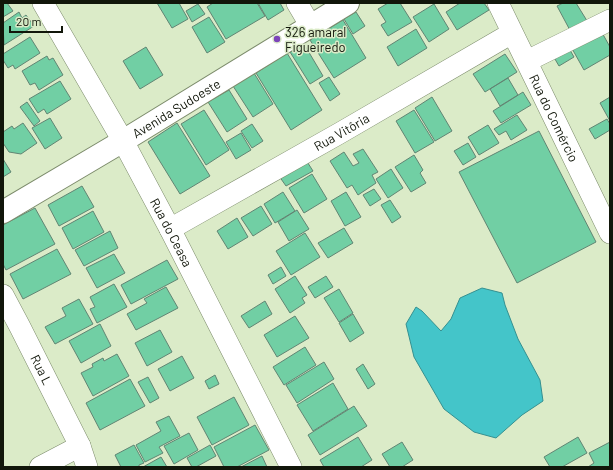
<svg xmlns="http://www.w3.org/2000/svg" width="613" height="470" font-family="Barlow,sans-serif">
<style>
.water{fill:#44c5c9;stroke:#359090}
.building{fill:#71cfa4;stroke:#618573}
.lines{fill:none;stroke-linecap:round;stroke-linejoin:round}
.minor-casing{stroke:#7d8c6c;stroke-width:22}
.tertiary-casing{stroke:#7d8c6c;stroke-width:24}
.minor{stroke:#fff;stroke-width:21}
.tertiary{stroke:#fff;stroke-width:22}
.poi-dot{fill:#7c44ba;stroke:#dbebc8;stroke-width:1.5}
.labels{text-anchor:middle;stroke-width:3;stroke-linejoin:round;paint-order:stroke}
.poi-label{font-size:13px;fill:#11160a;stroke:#dbebc8;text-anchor:start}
.street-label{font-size:13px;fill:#11160a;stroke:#dbebc8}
</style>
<rect width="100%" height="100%" fill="#dbebc8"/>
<!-- water -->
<path class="water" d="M 482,288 L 502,293 L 505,305 L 518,339 L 540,380 L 543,401 L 522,415 L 496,438 L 474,432 L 444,409 L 414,357 L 406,324 L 416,307 L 422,311 L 441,331 L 451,319 L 460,298 Z"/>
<!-- building -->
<path class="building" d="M 3,3 L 7,3 L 13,11 L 3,17 Z
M 157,3 L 179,3 L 188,19 L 172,28 Z
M 213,3 L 257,3 L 265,16 L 226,39 L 207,7 Z
M 258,3 L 280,3 L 284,10 L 268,20 Z
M 388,3 L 400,3 L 412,22 L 388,36 L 381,25 L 386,22 L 378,9 Z
M 460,3 L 484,3 L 489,10 L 457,30 L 446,12 Z
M 563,3 L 576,3 L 589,24 L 572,34 L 557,6 Z
M 198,4 L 205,14 L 192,22 L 186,11 Z
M 434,4 L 449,29 L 429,42 L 413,17 Z
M 19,12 L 22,18 L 26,15 L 34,26 L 4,45 L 3,23 Z
M 356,12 L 365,26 L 353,34 L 344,19 Z
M 209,17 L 225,42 L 207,53 L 192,27 Z
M 343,20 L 366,58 L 334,78 L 310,40 Z
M 416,29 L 427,48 L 398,66 L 387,47 Z
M 600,29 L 610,47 L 610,55 L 584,70 L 570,45 Z
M 30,37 L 40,53 L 15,69 L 13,65 L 8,68 L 3,60 L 3,54 Z
M 304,44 L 323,76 L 310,84 L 290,52 Z
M 567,45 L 574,57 L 559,66 L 552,54 Z
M 146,47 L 163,75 L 140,89 L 123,61 Z
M 287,53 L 322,110 L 291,130 L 256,73 Z
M 505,54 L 517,72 L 485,92 L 473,74 Z
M 47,56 L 49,60 L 53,58 L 63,75 L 39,90 L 35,83 L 30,85 L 22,71 Z
M 254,73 L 273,104 L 253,117 L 233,86 Z
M 329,77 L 340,94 L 330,101 L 319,83 Z
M 508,78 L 518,95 L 500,106 L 490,89 Z
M 60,81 L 71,99 L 47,114 L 44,109 L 38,113 L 29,99 Z
M 229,90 L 247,119 L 227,132 L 208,102 Z
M 523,92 L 531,105 L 501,123 L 493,111 Z
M 432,97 L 452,131 L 435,141 L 415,108 Z
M 610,97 L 610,121 L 600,103 Z
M 27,102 L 40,121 L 34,126 L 20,107 Z
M 204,110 L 229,150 L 206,165 L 181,124 Z
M 414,110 L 434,142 L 415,153 L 396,121 Z
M 517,115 L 527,130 L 511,140 L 506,131 L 499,135 L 494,129 Z
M 50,118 L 62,138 L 45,149 L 32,128 Z
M 607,119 L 610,124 L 610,130 L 595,139 L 589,129 Z
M 23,123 L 37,143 L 21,154 L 9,152 L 3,143 L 3,132 L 12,126 L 14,129 Z
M 177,123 L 210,176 L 180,194 L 148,142 Z
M 252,124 L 263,141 L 252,148 L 241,131 Z
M 488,125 L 499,143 L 479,155 L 468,137 Z
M 539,131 L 596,242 L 517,283 L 459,172 Z
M 241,133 L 251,150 L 236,159 L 226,142 Z
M 468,143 L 476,157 L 463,165 L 454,151 Z
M 363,149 L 378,172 L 372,175 L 376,183 L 358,195 L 352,185 L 347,188 L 330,161 L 344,152 L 353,166 L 359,163 L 353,154 Z
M 414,155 L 423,170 L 420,173 L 426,183 L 411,192 L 395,167 Z
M 3,159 L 11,172 L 3,177 Z
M 306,160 L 313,171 L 286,186 L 279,176 Z
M 391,169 L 403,188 L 388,198 L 376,179 Z
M 312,174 L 327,199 L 304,213 L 289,188 Z
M 82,186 L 94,207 L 59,226 L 48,205 Z
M 374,189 L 381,199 L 370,206 L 363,195 Z
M 283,192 L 295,211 L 275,223 L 264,204 Z
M 346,192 L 361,217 L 345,226 L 331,201 Z
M 390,200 L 401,217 L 392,223 L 381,205 Z
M 261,206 L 272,224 L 253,236 L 241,218 Z
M 35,208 L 55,244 L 6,270 L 3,264 L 3,225 Z
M 297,210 L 309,229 L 289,241 L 278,222 Z
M 93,211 L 104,232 L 73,249 L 62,228 Z
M 237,218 L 248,237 L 228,249 L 217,231 Z
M 344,228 L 353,243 L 328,258 L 318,243 Z
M 110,231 L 118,248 L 84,266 L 75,250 Z
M 305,233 L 320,257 L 291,275 L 276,251 Z
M 57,249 L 71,274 L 23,299 L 10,274 Z
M 114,254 L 125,273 L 97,288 L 86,268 Z
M 167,260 L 178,279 L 131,304 L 121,285 Z
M 281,267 L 286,276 L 273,284 L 268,275 Z
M 295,276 L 307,295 L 302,298 L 305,303 L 290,313 L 275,289 Z
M 326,276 L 333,287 L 315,298 L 308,287 Z
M 114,284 L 127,307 L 97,323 L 90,309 L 95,307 L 90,297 Z
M 166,287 L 178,308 L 136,330 L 127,314 L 147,303 L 144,299 Z
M 339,289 L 353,313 L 339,322 L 324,298 Z
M 79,299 L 93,324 L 55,344 L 45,327 L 66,316 L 62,308 Z
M 265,301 L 272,314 L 249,328 L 241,316 Z
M 353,314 L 364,333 L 350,342 L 339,323 Z
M 295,316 L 309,338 L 277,357 L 264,335 Z
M 100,324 L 111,346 L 81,363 L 69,341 Z
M 160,330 L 172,352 L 147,366 L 135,343 Z
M 305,347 L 316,365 L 284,385 L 273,367 Z
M 117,354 L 129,376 L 93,396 L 81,373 L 93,367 L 92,364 L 103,358 L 104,361 Z
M 182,356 L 194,378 L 170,391 L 158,369 Z
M 324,362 L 334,379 L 297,403 L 286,385 Z
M 363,364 L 375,384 L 368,389 L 356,369 Z
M 215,375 L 219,384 L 209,389 L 205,381 Z
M 148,377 L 159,398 L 150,403 L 138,382 Z
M 130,379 L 145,406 L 100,430 L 86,403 Z
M 333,383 L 348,409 L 313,431 L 297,405 Z
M 234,397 L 249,425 L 212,445 L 197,417 Z
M 354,406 L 367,426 L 320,455 L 308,435 Z
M 169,416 L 180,436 L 159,447 L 163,453 L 145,462 L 136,445 L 161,431 L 156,422 Z
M 255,425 L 269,450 L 237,467 L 224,467 L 214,447 Z
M 189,433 L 198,450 L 174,464 L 164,446 Z
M 358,437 L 372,460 L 361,467 L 324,467 L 320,460 Z
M 578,437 L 587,453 L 562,467 L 550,467 L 544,457 Z
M 402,442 L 413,460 L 402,467 L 390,467 L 382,454 Z
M 610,442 L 610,467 L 588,467 L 594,463 L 589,453 Z
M 134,445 L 144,463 L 139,465 L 139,467 L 121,467 L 115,455 Z
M 210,445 L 216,456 L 196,467 L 192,467 L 187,458 Z
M 262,456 L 267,467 L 241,467 Z
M 161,457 L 167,467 L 143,467 Z"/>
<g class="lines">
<!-- minor casing -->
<g class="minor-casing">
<g id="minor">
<path id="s1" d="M 43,3 L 123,141 L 170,229 L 291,467"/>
<path d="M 297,3 L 310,25"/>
<path id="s2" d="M 498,3 L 610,233"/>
<path d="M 527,61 L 610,20"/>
<path id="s3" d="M 170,229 L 340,133 L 512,33"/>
<path id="s4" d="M 3,295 L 20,327 L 80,446 L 87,467"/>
<path d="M 40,467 L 80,446"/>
</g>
</g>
<!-- tertiary casing -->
<g class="tertiary-casing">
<g id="tertiary">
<path id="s5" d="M 3,212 L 123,141 L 348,3"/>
</g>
</g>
<!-- minor -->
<use href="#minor" class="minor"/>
<!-- tertiary -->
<use href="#tertiary" class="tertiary"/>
</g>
<!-- markers -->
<circle class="poi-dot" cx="277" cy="39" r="4"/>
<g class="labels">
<!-- poi labels -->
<g class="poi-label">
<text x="285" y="37">326 amaral<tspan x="285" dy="15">Figueiredo</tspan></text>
</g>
<!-- street labels -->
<g class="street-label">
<text dy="5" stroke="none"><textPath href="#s5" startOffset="202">Avenida Sudoeste</textPath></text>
<text dy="5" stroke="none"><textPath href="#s2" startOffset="128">Rua do Comércio</textPath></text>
<text dy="5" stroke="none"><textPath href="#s3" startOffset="197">Rua Vitôria</textPath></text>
<text dy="5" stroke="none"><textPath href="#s1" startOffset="263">Rua do Ceasa</textPath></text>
<text dy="5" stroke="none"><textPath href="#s4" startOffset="84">Rua L</textPath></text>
</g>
</g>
<!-- border -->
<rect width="613" height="470" fill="none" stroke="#11160a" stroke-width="8"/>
<!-- scale -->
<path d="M10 26v6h52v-6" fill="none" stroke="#11160a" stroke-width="2"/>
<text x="16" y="26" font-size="12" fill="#11160a" stroke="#dbebc8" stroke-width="3" paint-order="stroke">20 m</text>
</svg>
